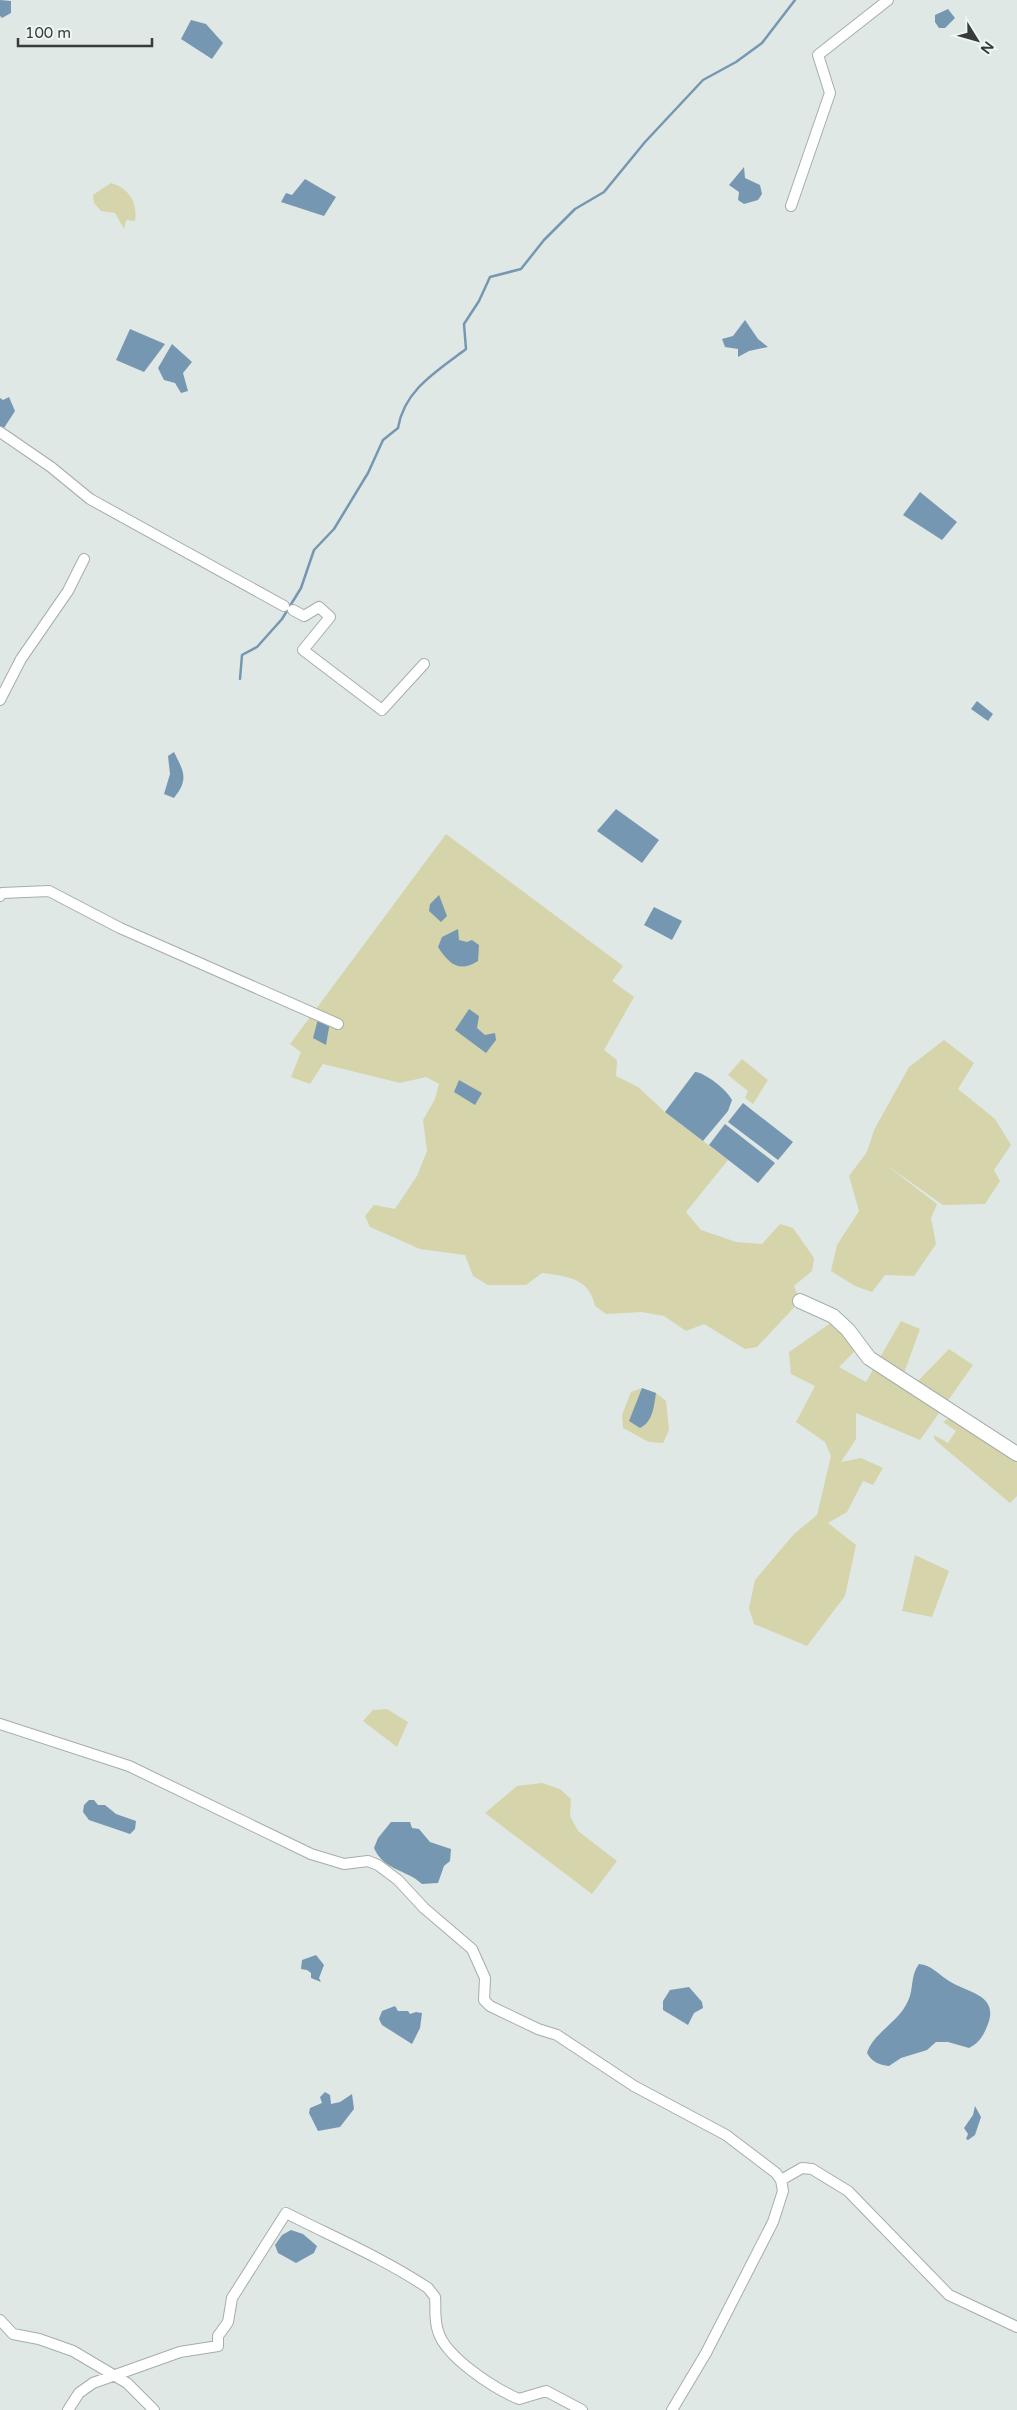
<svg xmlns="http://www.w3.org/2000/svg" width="1017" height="2410" font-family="'Varela Round',sans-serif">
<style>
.green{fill:#d5d4ab}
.water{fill:#7697b2}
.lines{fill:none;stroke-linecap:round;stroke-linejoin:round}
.stream{stroke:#7697b2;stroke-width:2.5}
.street-casing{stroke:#a5aeab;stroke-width:12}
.secondary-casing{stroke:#a5aeab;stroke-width:16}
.street{stroke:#fff;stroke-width:10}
.secondary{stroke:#fff;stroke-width:14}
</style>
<rect width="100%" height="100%" fill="#dfe8e5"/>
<!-- green -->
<path class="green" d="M 111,183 C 129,188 138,203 135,221 L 126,220 L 124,229 L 115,213 L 101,211 L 94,203 L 93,195 Z
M 446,834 L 623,966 L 612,981 L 634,997 L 604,1050 L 617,1060 L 616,1076 L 638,1087 L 665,1112 L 728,1160 L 686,1212 L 701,1230 L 736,1242 L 762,1244 L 780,1224 L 793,1228 L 814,1258 L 812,1271 L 794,1286 L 800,1301 L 757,1347 L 745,1349 L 704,1324 L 686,1331 L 664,1316 L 642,1312 L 606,1314 L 595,1306 C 590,1278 566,1276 542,1273 L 526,1285 L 488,1285 L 473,1276 L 465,1255 L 420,1249 L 370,1227 L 365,1216 L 374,1205 L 395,1209 L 417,1176 L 427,1151 L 423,1120 L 435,1099 L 439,1084 L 426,1077 L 400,1083 L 323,1064 L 310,1084 L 291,1077 L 301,1052 L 290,1044 Z
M 944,1040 L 974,1063 L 958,1089 L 995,1119 L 1011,1145 L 994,1170 L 1000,1181 L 985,1204 L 943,1205 L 885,1164 L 937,1204 L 931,1218 L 936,1244 L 914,1276 L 885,1275 L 872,1292 L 855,1286 L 831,1271 L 837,1245 L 859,1211 L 849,1176 L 867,1152 L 874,1130 L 909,1067 Z
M 742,1059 L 768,1080 L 753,1104 L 745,1098 L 748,1091 L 728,1075 Z
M 835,1320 L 859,1347 L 839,1367 L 866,1382 L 901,1321 L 920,1329 L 904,1373 L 916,1383 L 949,1349 L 973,1365 L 920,1440 L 856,1413 L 856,1439 L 841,1462 L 861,1458 L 883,1468 L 873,1485 L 863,1481 L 847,1512 L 828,1523 L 856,1545 L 845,1596 L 807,1646 L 754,1624 L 749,1608 L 755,1580 L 794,1534 L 817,1515 L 831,1456 L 825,1442 L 796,1422 L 815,1386 L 791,1374 L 789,1352 Z
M 642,1388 L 656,1393 L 666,1401 L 669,1430 L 663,1443 L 649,1442 L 623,1428 L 622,1415 L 631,1392 Z
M 956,1414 L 1017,1454 L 1017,1496 L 1010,1503 L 935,1440 L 934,1435 L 948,1443 L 956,1431 L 943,1422 Z
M 915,1555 L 949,1571 L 932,1617 L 902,1611 Z
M 387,1709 L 408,1722 L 397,1747 L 363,1721 L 373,1710 Z
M 542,1783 L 560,1789 L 571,1799 L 570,1816 L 578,1831 L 617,1861 L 592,1894 L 485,1813 L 517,1786 Z"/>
<!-- water -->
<path class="water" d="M 0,0 L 11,1 L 11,13 L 2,18 L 0,16 Z
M 948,9 L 955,18 L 945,28 L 939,28 L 935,22 L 935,15 Z
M 191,20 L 206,24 L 223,43 L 212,59 L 181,39 Z
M 744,167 L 745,178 L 760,185 L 762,194 L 758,200 L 744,204 L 738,200 L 739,192 L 729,185 Z
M 305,179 L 336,197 L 324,216 L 281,202 L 286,193 L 292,195 Z
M 745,320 L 758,339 L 768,347 L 749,351 L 738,357 L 738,349 L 725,347 L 722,339 L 733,336 Z
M 130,329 L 165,344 L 144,372 L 116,360 Z
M 172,344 L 192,362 L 183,373 L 188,391 L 181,393 L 175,383 L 164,380 L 158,368 Z
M 9,397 L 15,411 L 4,428 L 0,426 L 0,398 L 3,400 Z
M 920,492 L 957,522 L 942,540 L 903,515 Z
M 977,701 L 993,714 L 988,721 L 971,709 Z
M 174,752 C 184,772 189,779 174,798 L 164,794 L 170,774 L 168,756 Z
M 616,809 L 659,840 L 642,863 L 597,831 Z
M 439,895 L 447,916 L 441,922 L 429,911 L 430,904 Z
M 654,907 L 682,921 L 672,940 L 644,925 Z
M 458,929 L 459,940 L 467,942 L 472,940 L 479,945 L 478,961 C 459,973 449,964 438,947 L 442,937 Z
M 469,1009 L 479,1016 L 477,1028 L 485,1035 L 495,1033 L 496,1040 L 486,1053 L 455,1030 Z
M 319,1015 L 330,1022 L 326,1045 L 313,1038 Z
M 695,1072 C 706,1073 727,1090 732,1100 L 728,1111 L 703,1141 L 665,1112 Z
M 459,1080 L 482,1093 L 475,1105 L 454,1092 Z
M 743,1103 L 793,1142 L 778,1160 L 728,1122 Z
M 725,1124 L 775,1163 L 758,1183 L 709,1145 Z
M 642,1388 L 656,1393 C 654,1406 653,1422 640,1428 L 629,1421 Z
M 89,1800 L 94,1800 L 98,1805 L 105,1805 L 116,1814 L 136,1821 L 135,1829 L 130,1834 L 89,1820 L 83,1812 L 84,1805 Z
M 391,1822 L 410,1822 L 412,1828 L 419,1829 L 430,1842 L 451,1849 L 450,1861 L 444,1866 L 438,1883 L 422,1884 C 406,1869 384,1871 374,1848 L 378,1838 Z
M 316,1955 L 324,1965 L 319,1978 L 321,1982 L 311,1978 L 311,1973 L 307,1970 L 301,1969 L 302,1960 Z
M 919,1964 C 932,1965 939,1975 949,1981 C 967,1993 999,1994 988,2024 C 984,2035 979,2043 969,2048 L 948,2042 L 936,2042 L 927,2050 L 901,2058 L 889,2066 C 879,2065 872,2062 867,2053 C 873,2033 899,2022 908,2001 C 914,1989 910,1976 919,1964 Z
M 689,1987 L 702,2002 L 703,2008 L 694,2013 L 688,2025 L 663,2010 L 663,2001 L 670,1990 Z
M 395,2006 L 398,2011 L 408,2011 L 410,2014 L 416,2012 L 422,2013 L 420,2028 L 412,2044 L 382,2025 L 379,2019 L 382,2011 Z
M 325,2092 L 330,2095 L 331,2104 L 340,2102 L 352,2094 L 354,2109 L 340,2127 L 318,2131 L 309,2113 L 310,2108 L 322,2103 L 320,2097 Z
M 975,2106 L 981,2117 L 975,2135 L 968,2140 L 966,2139 L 968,2134 L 964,2128 L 973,2115 Z
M 291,2230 L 303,2234 L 317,2246 L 314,2253 L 296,2263 L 278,2253 L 275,2245 L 282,2235 Z"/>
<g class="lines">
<!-- stream -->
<path class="stream" d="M 240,679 L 242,655 L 257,647 L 282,619 L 301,588 L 314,550 L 334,529 L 368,473 L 383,440 L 398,428 C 404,390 437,371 466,349 L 464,324 L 479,301 L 490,277 L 521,269 L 544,240 L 575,209 L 604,192 L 645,142 L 703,80 L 736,62 L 762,43 L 795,0"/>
<!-- street casing -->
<g class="street-casing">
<path id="street" d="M 791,206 L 830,93 L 818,55 L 888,0
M 0,432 L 51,467 L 90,499 L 284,606
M 293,610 L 304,616 L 319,607 L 330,617 L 303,650 L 382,710 L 424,664
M 0,700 L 21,659 L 68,591 L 84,559
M 0,896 L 2,893 L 49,891 L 120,928 L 338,1024
M 0,1724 L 129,1766 L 311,1854 L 344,1864 L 368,1861 L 378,1865 L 398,1880 L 424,1908 L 472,1949 L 485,1978 L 484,2000 L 490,2006 L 538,2029 L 557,2035 L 634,2086 L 726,2135 L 776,2173 L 781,2180 L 783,2191 L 773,2222 L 706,2353 L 672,2410
M 781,2180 L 802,2168 L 812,2169 L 848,2191 L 949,2295 L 1017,2327
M 0,2320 L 13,2334 L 39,2339 L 73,2351 L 127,2383 L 154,2410
M 68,2410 L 79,2393 L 93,2383 L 180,2352 L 218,2346 L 218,2336 L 228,2322 L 232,2298 L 286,2213 C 333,2237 383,2258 428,2288 L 435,2297 C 436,2309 434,2320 438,2331 C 445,2357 495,2389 519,2399 L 546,2391 L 582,2410"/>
</g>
<!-- secondary casing -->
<g class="secondary-casing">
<path id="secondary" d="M 800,1301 L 833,1316 L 848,1330 L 869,1358 L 1017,1454"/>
</g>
<!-- street -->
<use href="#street" class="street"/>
<!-- secondary -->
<use href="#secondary" class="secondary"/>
</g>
<!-- north arrow -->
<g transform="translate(977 40) rotate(127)" stroke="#ecf6f3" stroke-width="4" paint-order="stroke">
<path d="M0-4L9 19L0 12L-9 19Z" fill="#373b3a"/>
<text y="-8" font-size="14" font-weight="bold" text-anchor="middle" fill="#373b3a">N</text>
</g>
<!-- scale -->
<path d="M18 38v8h134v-8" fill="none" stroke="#373b3a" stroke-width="2.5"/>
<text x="25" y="38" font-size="15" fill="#373b3a" stroke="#ecf6f3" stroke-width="4" paint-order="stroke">100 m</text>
</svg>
